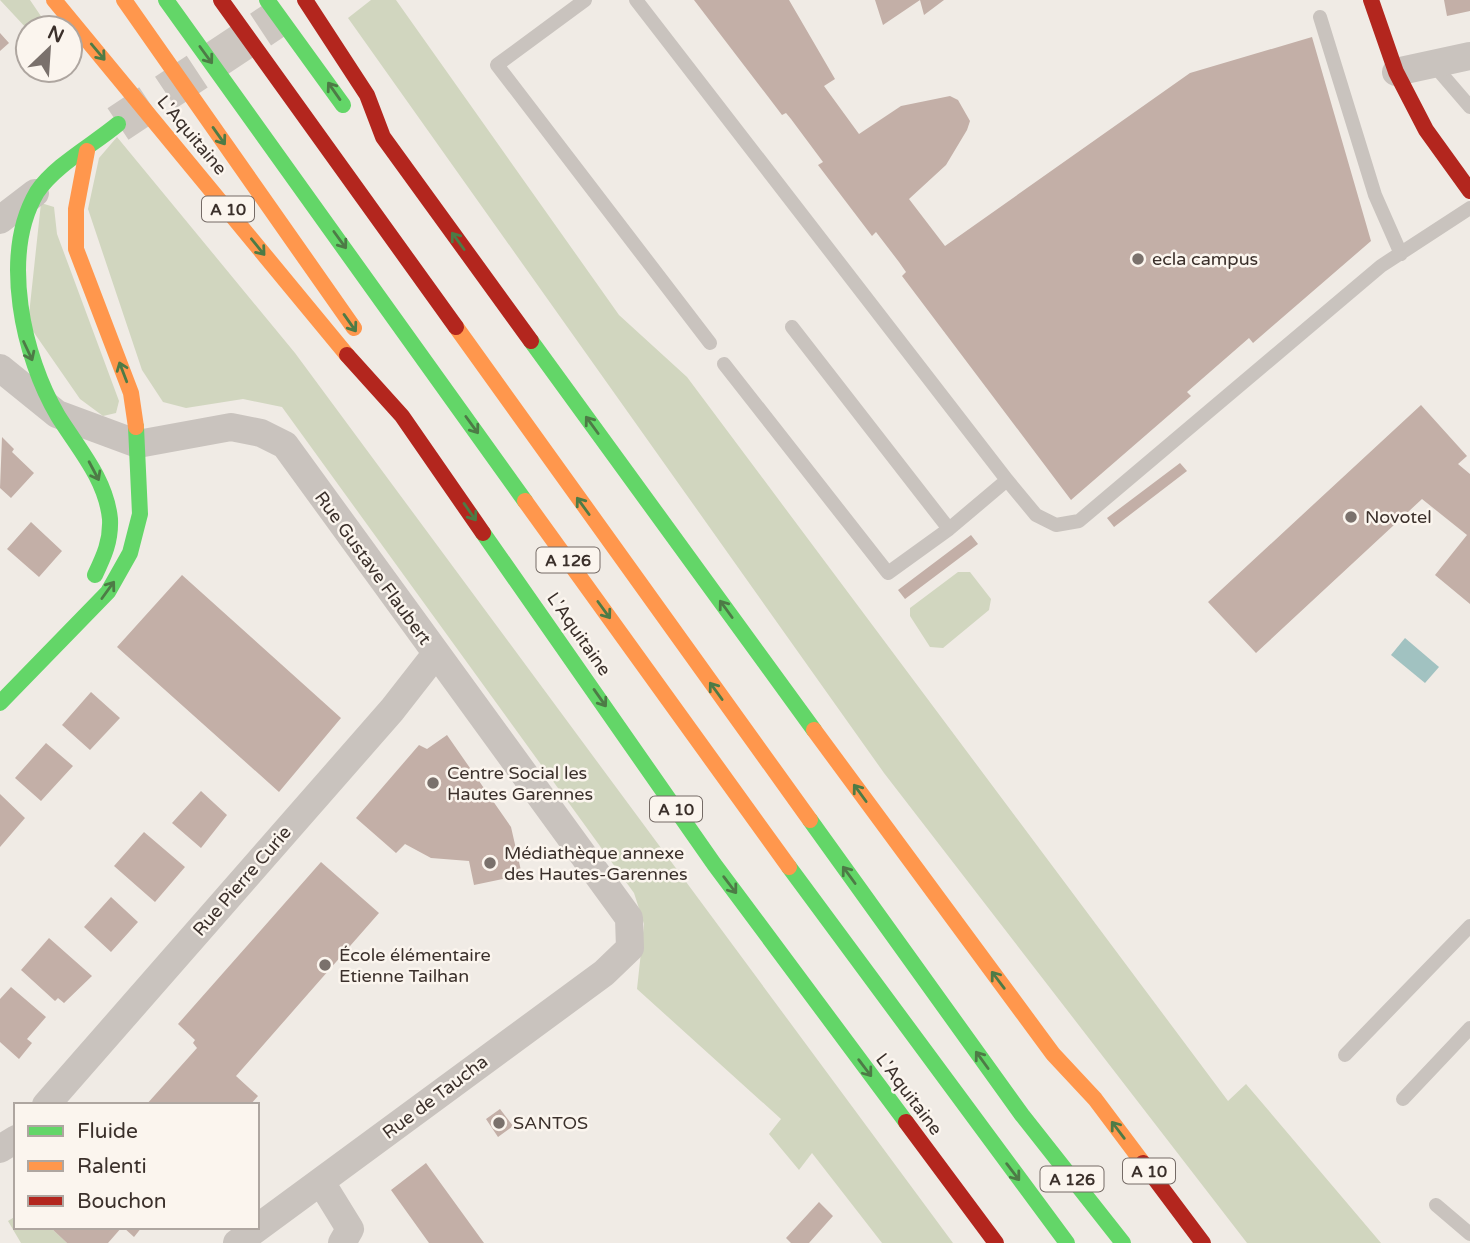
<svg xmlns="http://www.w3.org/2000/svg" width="1470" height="1243" font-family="'Varela Round',sans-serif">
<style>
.green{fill:#d1d6bf}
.water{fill:#a1c2c1}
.building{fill:#c3afa7}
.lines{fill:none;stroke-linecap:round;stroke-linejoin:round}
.secondary-tunnel{stroke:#ccc6c0;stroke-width:38;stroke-dasharray:38 19;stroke-linecap:butt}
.lane{stroke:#c9c3be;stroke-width:14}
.street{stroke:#c9c3be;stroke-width:28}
.fast{stroke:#63d668;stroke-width:16}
.slow{stroke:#ff974d;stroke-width:16}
.jam{stroke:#b3261e;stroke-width:16}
.oneway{stroke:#4d7b46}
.poi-dot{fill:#7a716c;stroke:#fbf5ee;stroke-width:2.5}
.labels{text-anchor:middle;stroke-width:5;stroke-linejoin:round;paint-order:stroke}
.shield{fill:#fbf5ee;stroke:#756b66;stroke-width:2}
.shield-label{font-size:16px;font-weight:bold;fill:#3b302b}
.street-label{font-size:18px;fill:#3b302b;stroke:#fbf5ee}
.poi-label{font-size:18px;fill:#3b302b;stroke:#fbf5ee;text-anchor:start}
</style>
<rect width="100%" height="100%" fill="#f0ebe5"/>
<!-- green -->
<path class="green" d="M 0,0 L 30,0 L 49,28 L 28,30 Z
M 371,0 L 396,0 L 619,315 L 687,377 L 1228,1101 L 1246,1084 L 1381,1243 L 1247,1243 L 884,773 L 348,18 Z
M 117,137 L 295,353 L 953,1243 L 882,1243 L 812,1153 L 799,1170 L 769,1134 L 781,1119 L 637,989 L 644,924 L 634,893 L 282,407 L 243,399 L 186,408 L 163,402 L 142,370 L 88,209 L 99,158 Z
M 41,203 L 54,207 L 57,234 L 119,401 L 116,413 L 103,416 L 80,399 L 28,324 Z
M 958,572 L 970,572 L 991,599 L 989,610 L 943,648 L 930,647 L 910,616 L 910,608 Z
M 16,1216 L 16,1227 L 50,1227 L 67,1243 L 21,1243 L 8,1221 Z"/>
<!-- water -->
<path class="water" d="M 1405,638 L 1439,667 L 1425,683 L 1391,655 Z"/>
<!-- building -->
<path class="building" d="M 694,0 L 789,0 L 835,79 L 824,86 L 859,134 L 901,106 L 950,96 L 958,100 L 970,121 L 967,130 L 946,165 L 909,199 L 945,246 L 1190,73 L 1312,37 L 1371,241 L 1253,343 L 1249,338 L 1187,392 L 1191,396 L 1071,500 L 902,276 L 906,272 L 899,262 L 876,232 L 872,236 L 818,165 L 823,162 L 791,119 L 786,113 L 782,115 Z
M 875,0 L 920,0 L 883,25 Z
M 920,0 L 944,0 L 924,15 Z
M 1444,0 L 1470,0 L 1470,11 L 1447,16 Z
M 0,33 L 9,43 L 0,51 Z
M 1421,405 L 1467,456 L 1458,464 L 1470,474 L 1470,604 L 1435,575 L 1467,535 L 1422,499 L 1256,653 L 1208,602 Z
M 2,437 L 14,449 L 12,452 L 34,473 L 11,498 L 0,488 Z
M 1180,463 L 1187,471 L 1114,527 L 1107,518 Z
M 31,522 L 62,551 L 39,577 L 7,549 Z
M 971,535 L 978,544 L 905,599 L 898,590 Z
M 182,575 L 341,718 L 279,792 L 117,647 Z
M 91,692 L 120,718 L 90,750 L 62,725 Z
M 447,735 L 511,827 L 522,875 L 474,885 L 469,861 L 431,858 L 405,844 L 396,853 L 356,818 L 419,745 L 427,749 Z
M 46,743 L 73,766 L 41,801 L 15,778 Z
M 201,791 L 227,815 L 201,848 L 172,823 Z
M 0,794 L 25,818 L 0,847 Z
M 144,832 L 185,867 L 155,902 L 114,866 Z
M 321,862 L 379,913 L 236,1076 L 258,1096 L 250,1105 L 146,1105 L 197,1048 L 193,1043 L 195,1040 L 178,1024 Z
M 111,897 L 138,922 L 111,952 L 84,927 Z
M 49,938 L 92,976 L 64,1003 L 58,998 L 55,1001 L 21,970 Z
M 11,987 L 46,1017 L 27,1039 L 32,1043 L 19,1059 L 0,1042 L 0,999 Z
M 500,1109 L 513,1126 L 498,1137 L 486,1119 Z
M 426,1163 L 484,1243 L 429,1243 L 391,1190 Z
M 819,1202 L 833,1216 L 809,1243 L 791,1243 L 786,1238 Z
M 50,1227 L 122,1227 L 108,1243 L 67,1243 Z
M 123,1227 L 142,1227 L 134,1237 Z"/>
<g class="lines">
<!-- secondary-tunnel -->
<path class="secondary-tunnel" d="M 118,124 L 275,20"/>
<!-- lane -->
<path class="lane" d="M 585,0 L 497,65 L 710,343
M 636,0 L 1007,480 L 1036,515 L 1056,525 L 1079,521 L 1381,266 L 1470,208
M 1320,17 L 1375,195 L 1401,254
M 1433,64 L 1470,107
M 792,327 L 949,529
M 724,364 L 888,573 L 949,529 L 1007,480
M 1345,1055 L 1470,926
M 1403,1099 L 1470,1028
M 1436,1205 L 1470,1234"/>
<!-- street -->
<path class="street" d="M 1396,72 L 1470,56
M 0,220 L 35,193
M 0,368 L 57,414 L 138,444 L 231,427 L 261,433 L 285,445 L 629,918 L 630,948 L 604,973 L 237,1243
M 46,1105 L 392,710 L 435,655
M 0,1149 L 16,1139
M 321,1182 L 350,1229 L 342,1243"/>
<!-- fast -->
<path class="fast" d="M 166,0 L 525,501
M 267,0 L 343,105
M 531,341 L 814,730
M 483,533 L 714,864 L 906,1122
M 95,575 C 104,556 111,541 110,519 C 106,479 78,448 58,416 C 23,357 0,255 37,192 C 55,165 93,145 118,124
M 0,703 L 108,592 L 130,553 L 140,514 L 136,427
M 810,820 L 1022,1115 L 1123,1243
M 789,867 L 1067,1243"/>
<!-- slow -->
<path class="slow" d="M 54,0 L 347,355
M 124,0 L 354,328
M 87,151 L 76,209 L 76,249 L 131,393 L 136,427
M 456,327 L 810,820
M 525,501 L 789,867
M 814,730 L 1053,1054 L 1095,1099 L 1143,1163"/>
<!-- jam -->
<path class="jam" d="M 221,0 L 456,327
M 305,0 L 367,95 L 383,137 L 531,341
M 1371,0 L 1396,72 L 1426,130 L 1470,191
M 347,355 L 402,416 L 483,533
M 906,1122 L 996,1243
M 1143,1163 L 1203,1243"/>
</g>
<!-- one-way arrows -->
<defs><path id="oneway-shaft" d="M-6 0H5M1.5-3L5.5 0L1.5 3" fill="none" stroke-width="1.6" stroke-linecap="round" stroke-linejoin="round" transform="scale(1.75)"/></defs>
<g class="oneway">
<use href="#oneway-shaft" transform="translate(98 52) rotate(50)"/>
<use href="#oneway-shaft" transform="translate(206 55) rotate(54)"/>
<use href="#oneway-shaft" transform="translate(334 91) rotate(-125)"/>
<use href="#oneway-shaft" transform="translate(219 136) rotate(55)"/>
<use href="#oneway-shaft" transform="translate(340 240) rotate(54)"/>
<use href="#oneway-shaft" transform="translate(458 241) rotate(-126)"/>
<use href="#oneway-shaft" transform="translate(258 247) rotate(51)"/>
<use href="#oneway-shaft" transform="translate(350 323) rotate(55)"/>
<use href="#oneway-shaft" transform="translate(28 351) rotate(65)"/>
<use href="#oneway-shaft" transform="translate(123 372) rotate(-111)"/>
<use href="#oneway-shaft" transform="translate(472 425) rotate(54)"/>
<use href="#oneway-shaft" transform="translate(592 425) rotate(-126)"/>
<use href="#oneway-shaft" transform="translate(94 471) rotate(62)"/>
<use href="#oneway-shaft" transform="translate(583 506) rotate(-126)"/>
<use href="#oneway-shaft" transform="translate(470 512) rotate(55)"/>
<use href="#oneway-shaft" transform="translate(108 590) rotate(-54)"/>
<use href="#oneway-shaft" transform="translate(726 609) rotate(-126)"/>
<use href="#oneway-shaft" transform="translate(604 610) rotate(54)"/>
<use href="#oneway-shaft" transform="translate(716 691) rotate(-126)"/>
<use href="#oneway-shaft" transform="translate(600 698) rotate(55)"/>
<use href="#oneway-shaft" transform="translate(860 793) rotate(-126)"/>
<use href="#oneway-shaft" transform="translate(849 875) rotate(-126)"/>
<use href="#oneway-shaft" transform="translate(730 885) rotate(53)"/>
<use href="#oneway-shaft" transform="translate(998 980) rotate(-127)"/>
<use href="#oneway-shaft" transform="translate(982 1060) rotate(-126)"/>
<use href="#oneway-shaft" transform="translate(865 1068) rotate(53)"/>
<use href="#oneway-shaft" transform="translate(1118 1130) rotate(-127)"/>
<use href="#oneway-shaft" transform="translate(1013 1172) rotate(53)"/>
</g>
<!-- markers -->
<g class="poi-dot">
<circle cx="1138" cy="259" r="7"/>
<circle cx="1351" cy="517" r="7"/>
<circle cx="433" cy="783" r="7"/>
<circle cx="490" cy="863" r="7"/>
<circle cx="325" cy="965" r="7"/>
<circle cx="499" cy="1123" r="7"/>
</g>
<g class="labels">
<!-- shield labels -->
<g class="shield">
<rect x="202" y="196.5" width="52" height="25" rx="5"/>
<rect x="536.5" y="547.5" width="63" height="25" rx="5"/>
<rect x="650" y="796.5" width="52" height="25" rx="5"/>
<rect x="1123" y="1158.5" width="52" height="25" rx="5"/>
<rect x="1040.5" y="1166.5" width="63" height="25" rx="5"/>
</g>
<g class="shield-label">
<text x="228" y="215">A 10</text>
<text x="568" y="566">A 126</text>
<text x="676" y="815">A 10</text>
<text x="1149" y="1177">A 10</text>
<text x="1072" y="1185">A 126</text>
</g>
<!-- street labels -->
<g class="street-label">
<text transform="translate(192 135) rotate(50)" y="6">L'Aquitaine</text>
<text transform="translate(373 568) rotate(54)" y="6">Rue Gustave Flaubert</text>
<text transform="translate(579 634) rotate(55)" y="6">L'Aquitaine</text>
<text transform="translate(242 881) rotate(-49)" y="6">Rue Pierre Curie</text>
<text transform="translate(909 1094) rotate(53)" y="6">L'Aquitaine</text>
<text transform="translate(435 1097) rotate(-37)" y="6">Rue de Taucha</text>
</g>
<!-- poi labels -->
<g class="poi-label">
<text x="1152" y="265">ecla campus</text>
<text x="1365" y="523">Novotel</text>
<text x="447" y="779">Centre Social les<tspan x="447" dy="21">Hautes Garennes</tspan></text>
<text x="504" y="859">Médiathèque annexe<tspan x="504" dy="21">des Hautes-Garennes</tspan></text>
<text x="339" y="961">École élémentaire<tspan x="339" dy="21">Etienne Tailhan</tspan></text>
<text x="513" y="1129">SANTOS</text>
</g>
</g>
<!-- legend -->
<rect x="14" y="1103" width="245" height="126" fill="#fbf5ee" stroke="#aea6a0" stroke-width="2"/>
<rect x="28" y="1126" width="35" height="10" fill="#63d668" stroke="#aea6a0" stroke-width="2"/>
<text x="77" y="1138" font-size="21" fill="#3b302b">Fluide</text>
<rect x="28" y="1161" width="35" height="10" fill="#ff974d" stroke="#aea6a0" stroke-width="2"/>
<text x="77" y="1173" font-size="21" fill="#3b302b">Ralenti</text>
<rect x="28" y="1196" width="35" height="10" fill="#b3261e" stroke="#aea6a0" stroke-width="2"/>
<text x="77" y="1208" font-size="21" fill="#3b302b">Bouchon</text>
<!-- north arrow -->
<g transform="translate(49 49) rotate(25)"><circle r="33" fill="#fbf5ee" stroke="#aea6a0" stroke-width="2"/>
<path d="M0-5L12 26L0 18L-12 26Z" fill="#7a716c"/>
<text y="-10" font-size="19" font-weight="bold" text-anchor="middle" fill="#3b302b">N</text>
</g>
</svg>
